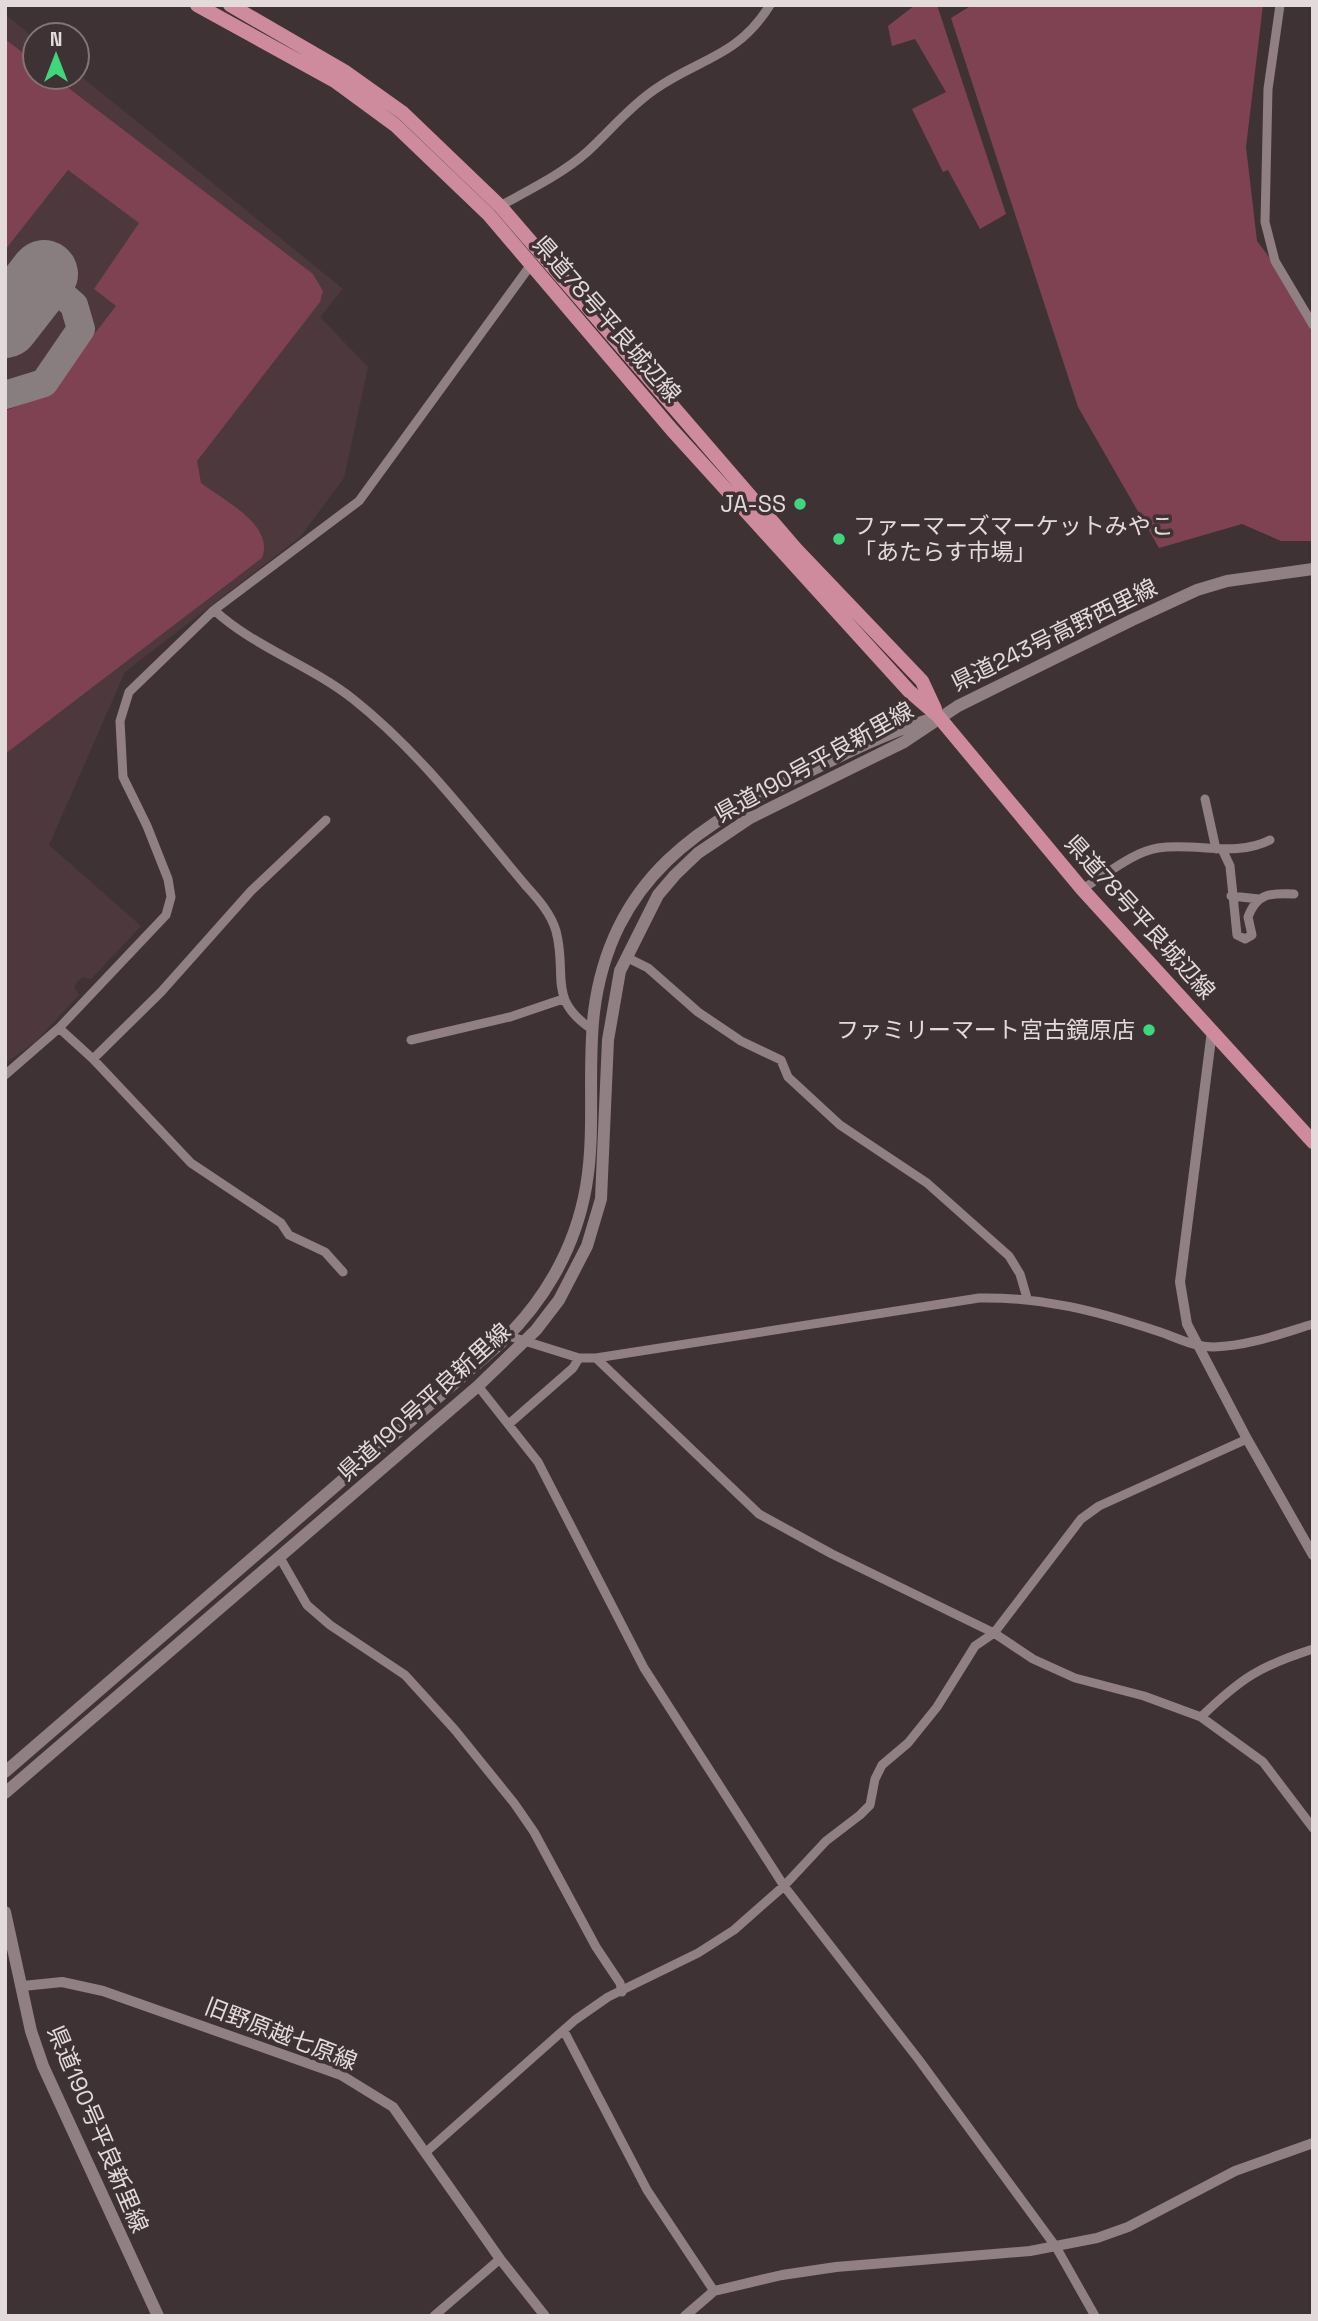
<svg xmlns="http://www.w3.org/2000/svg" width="1318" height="2321" font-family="'Space Grotesk','Noto Sans JP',sans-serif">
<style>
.built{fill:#4d383d}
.green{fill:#7e4253}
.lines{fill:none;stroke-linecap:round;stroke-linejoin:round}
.taxiway{stroke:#887e80;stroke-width:28}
.runway{stroke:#887e80;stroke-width:68}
.minor{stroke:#908084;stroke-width:9}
.tertiary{stroke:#908084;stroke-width:10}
.secondary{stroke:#908084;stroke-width:12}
.primary{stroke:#ce8b9d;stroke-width:14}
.poi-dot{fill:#3fd77d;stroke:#3f3235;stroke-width:2.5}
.labels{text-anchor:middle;stroke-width:7;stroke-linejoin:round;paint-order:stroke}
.street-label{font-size:23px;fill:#e3dadc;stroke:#3f3235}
.poi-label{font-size:23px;fill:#e3dadc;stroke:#3f3235;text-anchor:end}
</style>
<rect width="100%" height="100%" fill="#3f3235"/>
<!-- built -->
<path class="built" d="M 5,14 L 35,39 L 35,77 L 77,77 L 77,73 L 343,289 L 320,317 L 368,367 L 344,478 L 300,537 L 125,672 L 49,845 L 141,926 L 91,979 L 82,977 L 74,986 L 79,995 L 36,1041 L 5,1064 Z"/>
<!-- green -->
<path class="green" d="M 915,5 L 937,5 L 1006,214 L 980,229 L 948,170 L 943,172 L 912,109 L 946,92 L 915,39 L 892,46 L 888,26 Z
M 972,5 L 1263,5 L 1246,147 L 1257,241 L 1313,315 L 1313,541 L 1281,541 L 1242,524 L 1159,548 L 1078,407 L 951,18 Z
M 5,39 L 35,62 L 35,77 L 54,77 L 313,274 L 323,291 L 320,302 L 197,461 L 201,483 C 223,500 275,525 262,558 L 5,754 L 5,411 L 47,395 L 116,306 L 94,289 L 139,223 L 68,170 L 5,250 Z"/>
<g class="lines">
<!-- taxiway -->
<path class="taxiway" d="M 5,395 L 44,383 L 81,329 L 74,305 L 59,292 L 27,296"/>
<!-- runway -->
<path class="runway" d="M 5,324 L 44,274"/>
<!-- minor -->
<path class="minor" d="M 1280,5 L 1268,89 L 1265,222 L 1275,261 L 1313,325
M 500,206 C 529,190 562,174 587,152 C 610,131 628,108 654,90 C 699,58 737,58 770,5
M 214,610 C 254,647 310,665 353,699 C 421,753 472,822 527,887 C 539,900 551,914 556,931 C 568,976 546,999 593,1030
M 1205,799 L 1216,849
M 1222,849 L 1230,866 L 1237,935 L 1245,939 L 1252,935 L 1248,917 C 1257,893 1270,893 1294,894
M 1082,889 C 1105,876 1132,852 1158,848 C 1196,842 1235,858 1270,840
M 1231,896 L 1259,899
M 626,957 L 648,968 L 698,1012 L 741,1041 L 781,1060 L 788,1077 L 840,1125 L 927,1183 L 1009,1256 L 1020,1274 L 1027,1298
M 59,1028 L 93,1059 L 191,1163 L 281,1223 L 289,1235 L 325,1252 L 343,1272
M 411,1040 L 510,1017 L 563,999
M 93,1059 L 161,992 L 251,891 L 326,820
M 5,1075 L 59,1028 L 166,915 L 171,897 L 168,879 L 147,826 L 123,777 L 120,721 L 129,692 L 214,610 L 359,501 L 530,266
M 509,1336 L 579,1358 L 596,1358 L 979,1298 C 1044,1297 1097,1311 1157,1331 C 1176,1337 1193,1347 1214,1347 C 1248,1346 1280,1334 1313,1324
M 596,1358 L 759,1514 L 832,1554 L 994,1633 L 1033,1659 L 1075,1678 L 1144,1696 L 1201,1717 L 1263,1762 L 1313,1828
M 478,1386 L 538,1462 L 644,1668 L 784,1886 L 919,2060 L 1056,2247 L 1095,2316
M 510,1423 L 573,1368 L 579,1358
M 279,1556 L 307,1605 L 330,1625 L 405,1675 L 455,1730 L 514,1803 L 534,1832 L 596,1947 L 620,1983 L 622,1992
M 1201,1717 C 1241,1678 1260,1666 1313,1649
M 564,2031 L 647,2190 L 714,2291
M 425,2153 L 575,2020 L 608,1997 L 698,1953 L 734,1930 L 784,1886 L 826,1841 L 860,1815 L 870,1805 L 875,1779 L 882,1765 L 908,1743 L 937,1707 L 975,1646 L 994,1633 L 1081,1519 L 1099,1506 L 1247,1439
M 434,2316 L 500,2259"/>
<!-- tertiary -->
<path class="tertiary" d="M 1212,1031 L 1180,1282 L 1187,1324 L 1247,1439 L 1313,1555
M 23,1986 L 62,1982 L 103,1991 L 341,2075 L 393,2107 L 500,2259 L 545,2316
M 685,2316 L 714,2291 L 782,2275 L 836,2267 L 1030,2251 L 1097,2238 L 1128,2227 L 1235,2171 L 1313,2143"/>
<!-- secondary -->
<path class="secondary" d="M 5,1772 L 494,1349 C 542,1306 575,1250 586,1187 C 596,1130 587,1070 594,1012 C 611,878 700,823 812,770 C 850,751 887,733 928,720
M 5,1793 L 478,1386 L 536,1330 L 559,1300 L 587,1246 L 601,1199 L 608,1040 L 620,971 L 658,895 L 675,875 L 698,853 L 750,818 L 904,742 L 958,706 L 1132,620 L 1197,590 L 1227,581 L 1313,569
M 5,1912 L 31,2031 L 43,2066 L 158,2316"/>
<!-- primary -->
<path class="primary" d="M 197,5 L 335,81 L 395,125 L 489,215 L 672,430 L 909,691 L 938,716 L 1082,889 L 1313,1142
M 230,5 L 344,71 L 403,113 L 500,206 L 796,549 L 922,681 L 935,709"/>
</g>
<!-- markers -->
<g class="poi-dot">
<circle cx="800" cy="504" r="7"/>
<circle cx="839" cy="539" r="7"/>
<circle cx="1149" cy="1030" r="7"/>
</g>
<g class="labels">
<!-- street labels -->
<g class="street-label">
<text transform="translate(607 319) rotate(49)" y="8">県道78号平良城辺線</text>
<text transform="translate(1054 635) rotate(-26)" y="8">県道243号高野西里線</text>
<text transform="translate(814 762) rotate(-29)" y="8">県道190号平良新里線</text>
<text transform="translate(1140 917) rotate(48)" y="8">県道78号平良城辺線</text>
<text transform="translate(424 1402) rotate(-42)" y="8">県道190号平良新里線</text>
<text transform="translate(281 2034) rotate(21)" y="8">旧野原越七原線</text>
<text transform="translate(98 2129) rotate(67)" y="8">県道190号平良新里線</text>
</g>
<!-- poi labels -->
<g class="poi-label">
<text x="786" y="512">JA-SS</text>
<text x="853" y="534" text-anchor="start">ファーマーズマーケットみやこ<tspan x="853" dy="26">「あたらす市場」</tspan></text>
<text x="1135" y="1038">ファミリーマート宮古鏡原店</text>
</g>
</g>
<!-- border -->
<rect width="1318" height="2321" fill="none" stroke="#e3dadc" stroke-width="14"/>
<!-- north arrow -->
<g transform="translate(56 56)"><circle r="33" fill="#3f3235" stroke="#817578" stroke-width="2"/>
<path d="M0-5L12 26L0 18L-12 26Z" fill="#3fd77d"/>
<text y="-10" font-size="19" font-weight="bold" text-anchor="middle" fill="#e3dadc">N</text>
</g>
</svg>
